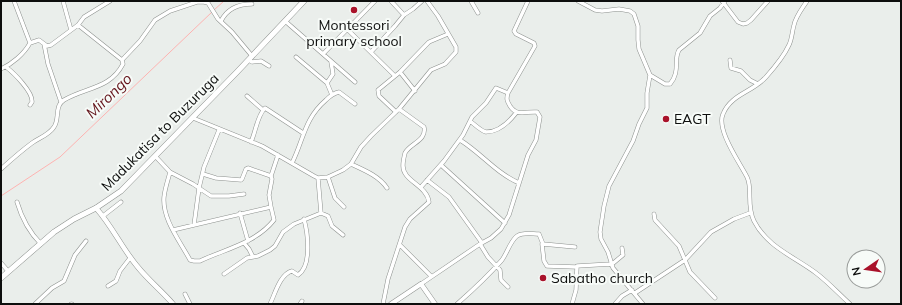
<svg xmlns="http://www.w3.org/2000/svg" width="902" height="305" font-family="Mulish,sans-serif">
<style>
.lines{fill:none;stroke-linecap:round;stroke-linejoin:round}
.stream{stroke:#feb3b1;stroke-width:1}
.minor-casing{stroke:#8d918e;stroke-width:4.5}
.tertiary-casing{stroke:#8d918e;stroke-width:5.5}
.secondary-casing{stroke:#8d918e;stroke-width:6}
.minor{stroke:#fff;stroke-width:3.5}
.tertiary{stroke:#fff;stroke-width:4.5}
.secondary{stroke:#fff;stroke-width:5}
.poi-dot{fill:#a9122a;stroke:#f7fbf8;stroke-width:1.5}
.labels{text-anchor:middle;stroke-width:4;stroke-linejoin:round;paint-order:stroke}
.poi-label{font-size:14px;fill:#0d0e0d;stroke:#f7fbf8;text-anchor:start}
.street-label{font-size:14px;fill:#0d0e0d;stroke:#f7fbf8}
.water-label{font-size:15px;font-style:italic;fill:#64141b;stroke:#f7fbf8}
</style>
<rect width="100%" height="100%" fill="#eaeeeb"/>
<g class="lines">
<!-- stream -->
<path class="stream" d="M 214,10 L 224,1
M 1,196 L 60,157 L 212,12"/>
<!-- minor casing -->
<g class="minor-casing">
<path id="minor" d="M 63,1 L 71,30
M 391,1 L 404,15
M 471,1 L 478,13
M 578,1 L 595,10 L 602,11 L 619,9 L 630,11 L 634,14 L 638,26 L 638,40 L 639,49 L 650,75 L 647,93 L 647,108 L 639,124 L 633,141 L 609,186 L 604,206 L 600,232 L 601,239 L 608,252 L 613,268 L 643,304
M 722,1 L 738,22 L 743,24 L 747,23 L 751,20 L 768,1
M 807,1 C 802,9 796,16 794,25 C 792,32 792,39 789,45 C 784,56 774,68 766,77 C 753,92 731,94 723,114 C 716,130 740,163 747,177 C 753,189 746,205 754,221 C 767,247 795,257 816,273 C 828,282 839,294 850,304
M 221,21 C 227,9 239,4 252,4
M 285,21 L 355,82
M 347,29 L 395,76
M 30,43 L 39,40 L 47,46 L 51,45 L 78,25 L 84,17 L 110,1
M 44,44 L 48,64 L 61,102
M 371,52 L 395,26 L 404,15 L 413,9 L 422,1
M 323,54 L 375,1
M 296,57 L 327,83 L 332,95
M 122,60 L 140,41 L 155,20 L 170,11 L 197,2 L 204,2 L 208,3 L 218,19 L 232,32 L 252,56
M 249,60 L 252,62 L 261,61 L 269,66
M 730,60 L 731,68 L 741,71 L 750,80 L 758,84
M 6,67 C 14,73 33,92 32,102 L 30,105
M 1,69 C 12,64 24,54 30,43 L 14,1
M 400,72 L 415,91
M 650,75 L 665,84 L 670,84 C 681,71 673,60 679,50 L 700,33 L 710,16 L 720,8 L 725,1
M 327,83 L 333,74 L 331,62
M 247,96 L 263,110
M 396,112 L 379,96 L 378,90 L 400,72 L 429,42 L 448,34
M 193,118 L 262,146 L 314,176 L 318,178 L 328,177 L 343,170 L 351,164 L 361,147 L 371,136 L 399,109 L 431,70 L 445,64 L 456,52 L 456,47 L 438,16 L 427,1
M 470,121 C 474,124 481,131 486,132 C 498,132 509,122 516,113
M 460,140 C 481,153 496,173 519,183
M 251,142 C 256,131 257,116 265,108 L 303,133
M 156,157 L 170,172 C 168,180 165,188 164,197 C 162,219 180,241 190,260 L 194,261 L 200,261 C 225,249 256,243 274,220 L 271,207
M 292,163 C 304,139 304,119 326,100 C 330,96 334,93 339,92 L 355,104
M 351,164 C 364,170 379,176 387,188
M 441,165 L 505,223
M 1,169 C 11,160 21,151 32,143 C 39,138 49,135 54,127 C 60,119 54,106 64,100 C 86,87 110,89 123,64 L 122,60 L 78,25
M 170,172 L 193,184 L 211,196 L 229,196 L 244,194
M 271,176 L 278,155
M 328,177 L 335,198 L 344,207
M 427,180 L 449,197 L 482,243
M 421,187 L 444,161 L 463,135 L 472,117 L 486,103 L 496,88 L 508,93 L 535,46 L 534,43 L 516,34 L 514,31 L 528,1
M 17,202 C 22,219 29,232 41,244
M 240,213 L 248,241
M 321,213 L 328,216 L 332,226 L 343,235
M 654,214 L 655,220 L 679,246 L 690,272 L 715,298
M 103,216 L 121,202
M 194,225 L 199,188 L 204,167 L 219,130
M 173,230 L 271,207 L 269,195 L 272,179 L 271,176 L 248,168 L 246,169 L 242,179 L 241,180 L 216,178 L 203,174
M 244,243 L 249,249 L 253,257
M 480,244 L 488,257 L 500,270 L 501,280 L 508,287
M 542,244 L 544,261 L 547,266 L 576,267
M 400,245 L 431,276
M 1,263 L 8,271
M 611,265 L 623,255 L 622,248
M 224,274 L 247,258 L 258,256 L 270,250 L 275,246 L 283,232 L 294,224 L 321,213 L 318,178
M 421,284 L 480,244 L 491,238 L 501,229 L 509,215 L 528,155 L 536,140 L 540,117 L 537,112 C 526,111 517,117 510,106 C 507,101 506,99 508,93
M 108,286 L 116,281 L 120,271 L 130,258
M 635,293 L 685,260 L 711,232 L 734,219 L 750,213
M 185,294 L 190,304
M 35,304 L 52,288 L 64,281 L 75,255 L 86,241
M 71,304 L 72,304
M 270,304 C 275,294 280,274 292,271 L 298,275 C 312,266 308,234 304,219
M 300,304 L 302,301
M 383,304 L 388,279 L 405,227 L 410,219 L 429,202 C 427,185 402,181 403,165 C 403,162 404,157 405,153 C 410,143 427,141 424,127 L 399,109
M 457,304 C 473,290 488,276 502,260 C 507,253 511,240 517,236 C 523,232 532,234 539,234 L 543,244 L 575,247
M 572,304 L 576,290 L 577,266 L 611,264
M 615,304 L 622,296 L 632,290"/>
</g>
<!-- tertiary casing -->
<g class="tertiary-casing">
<path id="tertiary" d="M 96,208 C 112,226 122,248 137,266 C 148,280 162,291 173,304
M 391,304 L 421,284 L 435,304"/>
</g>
<!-- secondary casing -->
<g class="secondary-casing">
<path id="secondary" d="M 1,278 L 54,232 L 74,219 L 96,208 L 121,191 L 237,72 L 304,1"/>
</g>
<!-- minor -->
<use href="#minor" class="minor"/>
<!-- tertiary -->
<use href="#tertiary" class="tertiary"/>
<!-- secondary -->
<use href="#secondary" class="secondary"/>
</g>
<!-- markers -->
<g class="poi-dot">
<circle cx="354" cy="10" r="4"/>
<circle cx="666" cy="119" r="4"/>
<circle cx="543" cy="278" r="4"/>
</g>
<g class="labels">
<!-- poi labels -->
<g class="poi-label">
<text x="354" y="30" text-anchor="middle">Montessori<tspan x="354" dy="16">primary school</tspan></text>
<text x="674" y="124">EAGT</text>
<text x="551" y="283">Sabatho church</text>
</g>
<!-- street labels -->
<g class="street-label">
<text transform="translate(160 132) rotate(-45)" y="5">Madukatisa to Buzuruga</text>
</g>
<!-- water labels -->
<g class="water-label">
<text transform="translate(109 96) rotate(-44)" y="5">Mirongo</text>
</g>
</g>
<!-- border -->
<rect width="902" height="305" fill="none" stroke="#0d0e0d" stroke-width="4"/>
<!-- north arrow -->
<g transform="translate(866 269) rotate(257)"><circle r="19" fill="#f7fbf8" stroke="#999c9a"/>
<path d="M0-3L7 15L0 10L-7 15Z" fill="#a9122a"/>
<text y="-6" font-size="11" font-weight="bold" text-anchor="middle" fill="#0d0e0d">N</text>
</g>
</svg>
